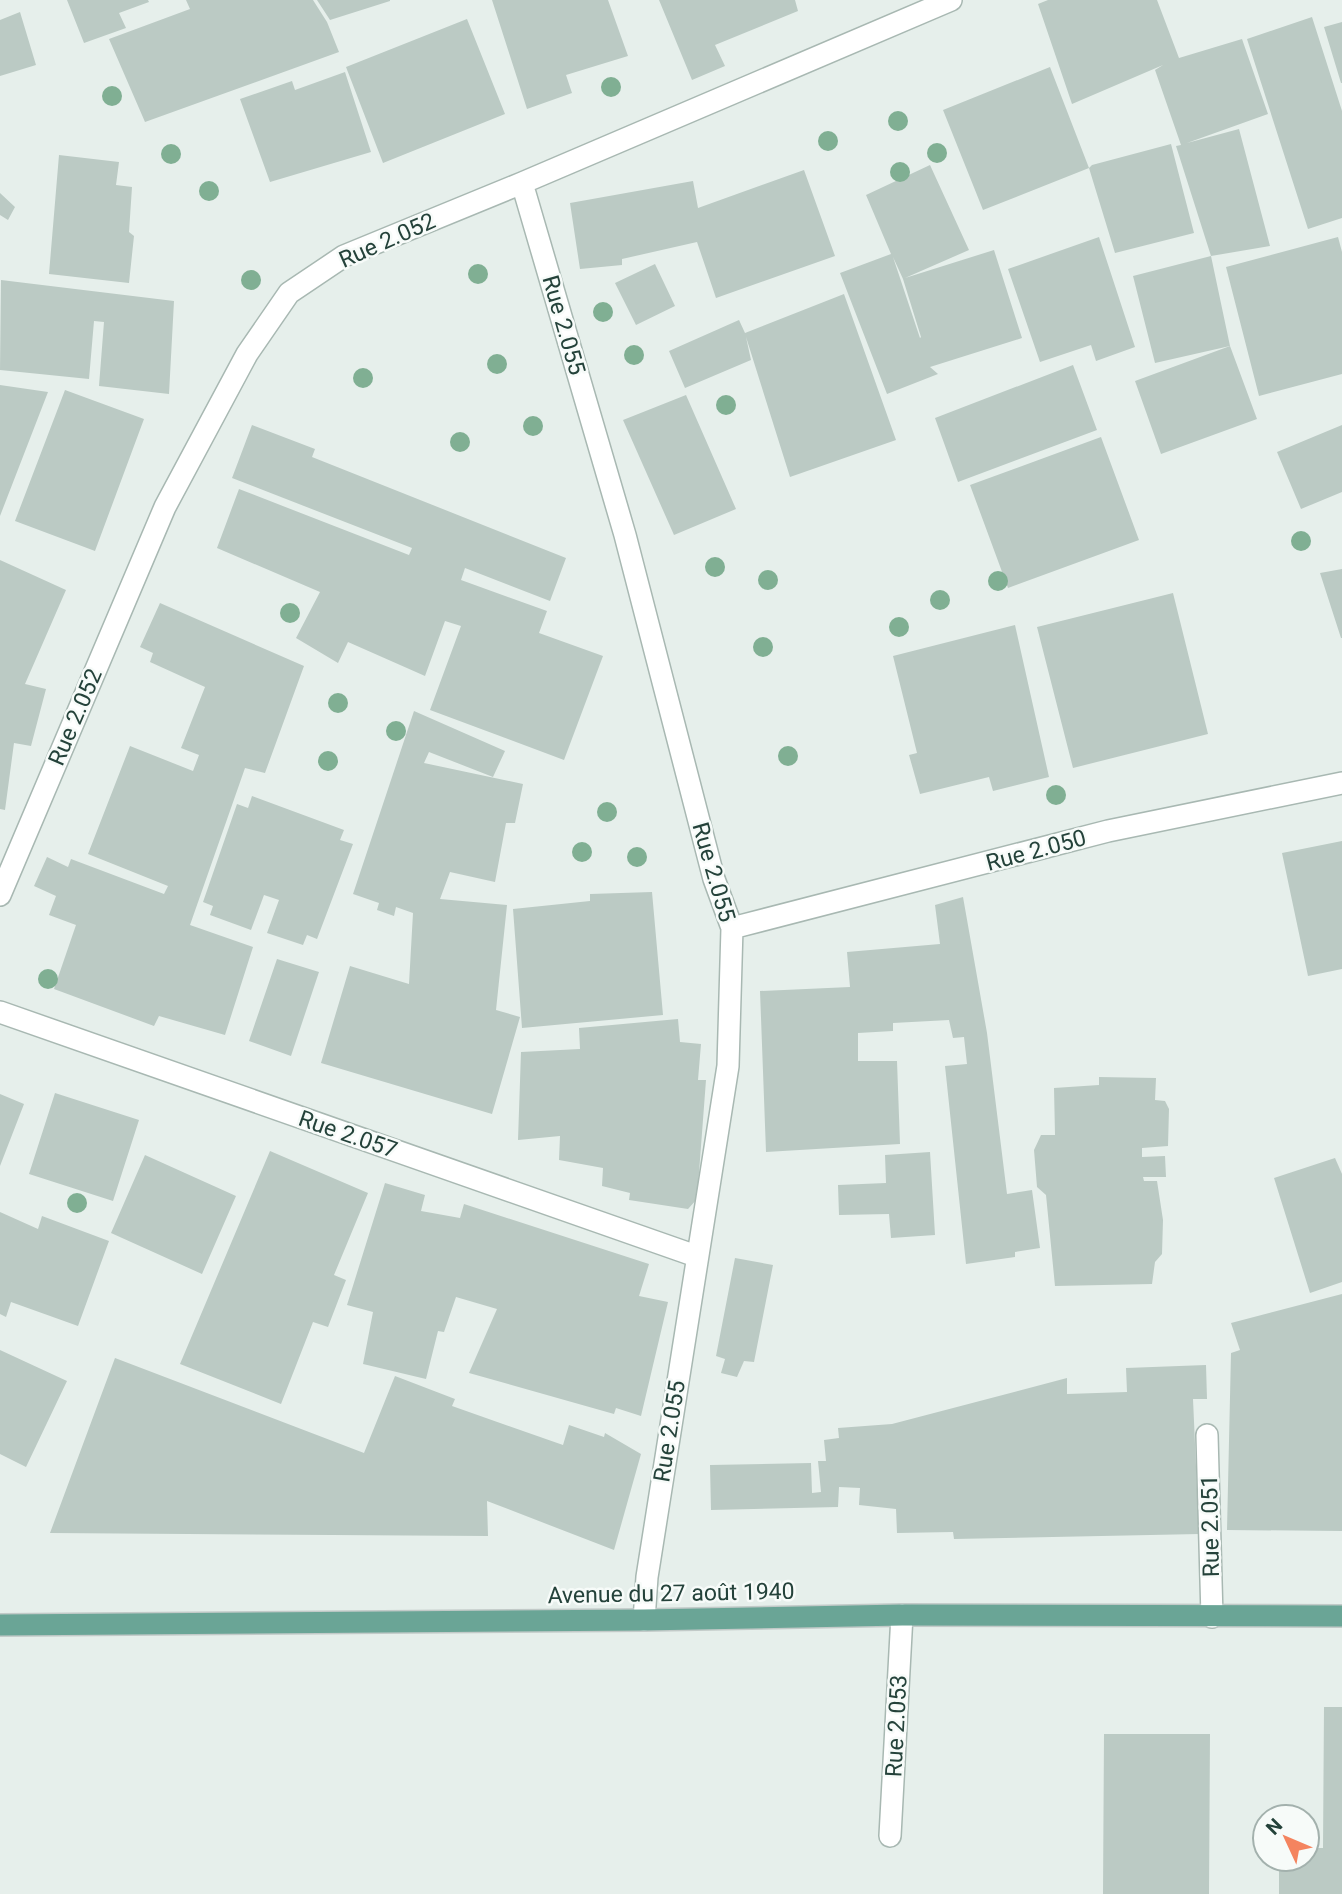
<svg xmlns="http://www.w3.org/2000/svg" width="1342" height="1894" font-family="Roboto,sans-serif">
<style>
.building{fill:#bbcac4;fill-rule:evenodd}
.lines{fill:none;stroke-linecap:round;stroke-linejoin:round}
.minor-casing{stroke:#a8b8b2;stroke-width:24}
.major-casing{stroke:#c2cac8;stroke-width:24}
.minor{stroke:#fff;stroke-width:21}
.major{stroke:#6aa596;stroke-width:21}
.tree{fill:#80af93}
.labels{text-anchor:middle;stroke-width:5;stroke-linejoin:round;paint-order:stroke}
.street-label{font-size:23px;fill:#24423a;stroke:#f7fbf9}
</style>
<rect width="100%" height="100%" fill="#e6efeb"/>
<!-- building -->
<path class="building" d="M 67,0 L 148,0 L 149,2 L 119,13 L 126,28 L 84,43 Z
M 186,0 L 313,0 L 327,22 L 339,52 L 145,122 L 109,39 L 190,9 Z
M 317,0 L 390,0 L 390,1 L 330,20 Z
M 492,0 L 608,0 L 628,56 L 566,75 L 572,93 L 527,109 Z
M 659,0 L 795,0 L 798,11 L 715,45 L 725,66 L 692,80 Z
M 1048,0 L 1157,0 L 1179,58 L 1242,39 L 1268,114 L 1187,143 L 1239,129 L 1270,246 L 1211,256 L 1176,146 L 1181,145 L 1155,70 L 1163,65 L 1072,104 L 1038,4 Z
M 20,12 L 36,65 L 0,76 L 0,20 Z
M 1312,17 L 1342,111 L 1342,218 L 1308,229 L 1247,39 Z
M 467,19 L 505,114 L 383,163 L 346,67 Z
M 1342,22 L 1342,83 L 1341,83 L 1324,27 Z
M 1050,67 L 1089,168 L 983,210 L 943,110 Z
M 345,72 L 371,152 L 270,182 L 240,99 L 292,81 L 295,90 Z
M 1171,144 L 1194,233 L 1115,253 L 1089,168 L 1092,165 Z
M 59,155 L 119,162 L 116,185 L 132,187 L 129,232 L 134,236 L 129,283 L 49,274 Z
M 930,165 L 969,250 L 905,278 L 994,250 L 1022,338 L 930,367 L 938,374 L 887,394 L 840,273 L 891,254 L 866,195 ZM 893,257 L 903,279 L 921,337 L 920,338 Z
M 804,170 L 835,256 L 716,298 L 697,242 L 622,259 L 622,265 L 580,269 L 570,203 L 693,181 L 698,208 Z
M 0,193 L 15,207 L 8,220 L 0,215 Z
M 1099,237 L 1135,347 L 1096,361 L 1091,345 L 1040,362 L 1008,269 Z
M 1338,237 L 1342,252 L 1342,374 L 1259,396 L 1226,267 Z
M 1211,256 L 1230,346 L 1155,363 L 1133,276 Z
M 655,264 L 675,306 L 636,325 L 615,283 Z
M 1,280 L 174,301 L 169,394 L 99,386 L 104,322 L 94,321 L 89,379 L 0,370 Z
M 844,294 L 896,440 L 790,477 L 746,337 L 751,360 L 685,388 L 669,351 L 739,320 L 745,333 Z
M 1230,346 L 1257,419 L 1161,454 L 1135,381 Z
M 1073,365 L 1097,430 L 958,482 L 935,418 Z
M 0,385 L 48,392 L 0,516 Z
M 65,390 L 144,419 L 95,551 L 15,521 Z
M 686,395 L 736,509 L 674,535 L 623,420 Z
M 252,425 L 315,449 L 312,457 L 566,558 L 550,601 L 465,568 L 461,580 L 547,611 L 539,633 L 603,656 L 564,760 L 430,710 L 461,626 L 445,621 L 425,676 L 348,642 L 338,663 L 296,638 L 320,592 L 217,548 L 239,489 L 409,555 L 412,548 L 232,478 Z
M 1342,425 L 1342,492 L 1301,509 L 1277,452 Z
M 1101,437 L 1139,540 L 1008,588 L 970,485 Z
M 0,560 L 66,590 L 25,684 L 46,689 L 31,746 L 14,743 L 5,810 L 0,809 Z
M 1342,569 L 1342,638 L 1341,638 L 1320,573 Z
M 1173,593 L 1208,734 L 1073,768 L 1037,627 Z
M 160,603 L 304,666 L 265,773 L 245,768 L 190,925 L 253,947 L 225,1035 L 159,1016 L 154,1026 L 54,989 L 76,925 L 49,915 L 56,896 L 34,886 L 47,857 L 68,867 L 71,859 L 164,894 L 168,886 L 88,854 L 130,746 L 193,771 L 199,755 L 181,748 L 205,687 L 150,662 L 153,653 L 140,647 Z
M 1015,625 L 1049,777 L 993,791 L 989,777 L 920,794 L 909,755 L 917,753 L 893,656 Z
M 414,711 L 505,751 L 493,777 L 429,752 L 424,763 L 523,784 L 515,823 L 506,823 L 495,882 L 450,872 L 440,899 L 507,905 L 496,1010 L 520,1017 L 492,1114 L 321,1063 L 350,966 L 409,984 L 413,913 L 396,907 L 394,916 L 377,910 L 379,903 L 353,894 Z
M 252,796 L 344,830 L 340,840 L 353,844 L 317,939 L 307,935 L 303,945 L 267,933 L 279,900 L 264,895 L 251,930 L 210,915 L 213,906 L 203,902 L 237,804 L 248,808 Z
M 1342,841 L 1342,969 L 1308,976 L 1282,853 Z
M 652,892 L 663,1015 L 522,1028 L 513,909 L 590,901 L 590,894 Z
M 963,897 L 987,1033 L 1007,1194 L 1032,1190 L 1040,1248 L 1015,1252 L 1015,1257 L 966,1264 L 945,1066 L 967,1064 L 964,1037 L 953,1038 L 949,1020 L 893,1023 L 893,1031 L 858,1033 L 858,1061 L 897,1061 L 900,1144 L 766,1152 L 760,991 L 850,987 L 847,952 L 940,944 L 935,905 Z
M 277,959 L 319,972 L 291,1056 L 249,1041 Z
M 678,1019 L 680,1042 L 701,1044 L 698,1080 L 706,1080 L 697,1199 L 688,1209 L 629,1200 L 630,1193 L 602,1186 L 603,1168 L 559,1160 L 560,1136 L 518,1140 L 521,1052 L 580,1049 L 579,1028 Z
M 1099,1077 L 1156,1078 L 1155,1100 L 1165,1101 L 1169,1109 L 1168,1146 L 1142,1148 L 1142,1157 L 1165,1156 L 1166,1177 L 1143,1177 L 1144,1181 L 1157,1181 L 1163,1220 L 1162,1254 L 1155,1262 L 1152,1284 L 1055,1286 L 1046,1195 L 1037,1187 L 1034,1150 L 1041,1135 L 1055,1135 L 1054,1088 L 1099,1085 Z
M 55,1093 L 139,1120 L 113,1201 L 29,1174 Z
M 0,1094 L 24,1104 L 0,1166 Z
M 270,1151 L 368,1193 L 334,1275 L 346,1280 L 328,1327 L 313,1322 L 281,1404 L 180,1364 Z
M 930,1152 L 935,1235 L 891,1238 L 889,1214 L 839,1215 L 838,1185 L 886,1183 L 885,1155 Z
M 145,1155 L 236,1196 L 202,1274 L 111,1233 Z
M 1335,1158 L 1342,1174 L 1342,1282 L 1310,1293 L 1274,1178 Z
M 385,1183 L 425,1195 L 421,1211 L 460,1218 L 464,1204 L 649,1264 L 639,1296 L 668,1302 L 641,1416 L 616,1408 L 614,1414 L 469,1373 L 497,1309 L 456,1297 L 444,1332 L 438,1331 L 426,1379 L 363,1364 L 373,1312 L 347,1305 Z
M 0,1212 L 38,1229 L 42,1216 L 109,1241 L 78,1326 L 11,1302 L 6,1317 L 0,1314 Z
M 735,1258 L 773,1265 L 754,1362 L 744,1361 L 737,1377 L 721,1373 L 725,1359 L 716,1356 Z
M 1342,1294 L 1342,1531 L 1227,1530 L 1231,1353 L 1240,1350 L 1231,1323 Z
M 0,1350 L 67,1381 L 26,1467 L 0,1454 Z
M 115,1358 L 364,1453 L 395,1376 L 455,1399 L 452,1406 L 563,1445 L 569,1425 L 604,1437 L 605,1433 L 641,1454 L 614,1550 L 487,1501 L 488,1536 L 50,1533 Z
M 1206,1365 L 1207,1399 L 1193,1399 L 1199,1534 L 954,1539 L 953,1532 L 897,1533 L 896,1509 L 859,1505 L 860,1488 L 839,1487 L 838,1507 L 711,1510 L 710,1465 L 811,1463 L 812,1493 L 821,1492 L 818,1461 L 826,1461 L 824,1440 L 839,1438 L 838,1428 L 892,1424 L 1067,1378 L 1067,1394 L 1127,1392 L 1126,1368 Z
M 1324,1707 L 1342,1707 L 1342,1894 L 1279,1894 L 1279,1859 L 1307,1859 L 1307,1848 L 1323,1848 Z
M 1104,1734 L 1210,1734 L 1209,1894 L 1103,1894 Z"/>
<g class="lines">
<!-- minor casing -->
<g class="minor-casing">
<path id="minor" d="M 522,183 L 625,535 L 714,879 L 732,928 L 728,1066 L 647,1577 L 644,1620
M 0,895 L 165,507 L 247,354 L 289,293 L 344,256 L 522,183 L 951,0
M 732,928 L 1108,831 L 1342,783
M 0,1012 L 696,1256
M 1207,1435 L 1212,1617
M 890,1836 L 902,1615"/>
</g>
<!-- major casing -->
<g class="major-casing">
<path id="major" d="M 0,1625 L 644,1620 L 902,1615 L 1342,1616"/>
</g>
<!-- minor -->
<use href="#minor" class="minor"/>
<!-- major -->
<use href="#major" class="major"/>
</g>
<!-- trees -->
<g class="tree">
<circle cx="611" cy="87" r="10"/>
<circle cx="112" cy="96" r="10"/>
<circle cx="898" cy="121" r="10"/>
<circle cx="828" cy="141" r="10"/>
<circle cx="937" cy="153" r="10"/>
<circle cx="171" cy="154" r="10"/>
<circle cx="900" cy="172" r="10"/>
<circle cx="209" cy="191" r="10"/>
<circle cx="478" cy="274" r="10"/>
<circle cx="251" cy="280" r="10"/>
<circle cx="603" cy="312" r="10"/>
<circle cx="634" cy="355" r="10"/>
<circle cx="497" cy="364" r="10"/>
<circle cx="363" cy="378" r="10"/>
<circle cx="726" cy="405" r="10"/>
<circle cx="533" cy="426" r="10"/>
<circle cx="460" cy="442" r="10"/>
<circle cx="1301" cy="541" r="10"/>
<circle cx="715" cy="567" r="10"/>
<circle cx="768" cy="580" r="10"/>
<circle cx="998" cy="581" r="10"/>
<circle cx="940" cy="600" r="10"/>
<circle cx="290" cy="613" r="10"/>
<circle cx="899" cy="627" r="10"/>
<circle cx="763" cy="647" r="10"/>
<circle cx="338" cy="703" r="10"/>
<circle cx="396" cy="731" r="10"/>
<circle cx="788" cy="756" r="10"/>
<circle cx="328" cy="761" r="10"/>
<circle cx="1056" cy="795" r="10"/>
<circle cx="607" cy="812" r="10"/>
<circle cx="582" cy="852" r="10"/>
<circle cx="637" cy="857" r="10"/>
<circle cx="48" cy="979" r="10"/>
<circle cx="77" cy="1203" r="10"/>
</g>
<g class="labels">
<!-- street labels -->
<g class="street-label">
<text transform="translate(387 240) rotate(-24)" y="8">Rue 2.052</text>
<text transform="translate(564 325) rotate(74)" y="8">Rue 2.055</text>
<text transform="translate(75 717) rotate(-67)" y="8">Rue 2.052</text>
<text transform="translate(1036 850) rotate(-15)" y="8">Rue 2.050</text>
<text transform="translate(714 872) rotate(74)" y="8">Rue 2.055</text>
<text transform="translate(348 1134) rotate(19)" y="8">Rue 2.057</text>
<text transform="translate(669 1431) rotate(-81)" y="8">Rue 2.055</text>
<text transform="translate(1210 1526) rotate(-91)" y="8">Rue 2.051</text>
<text transform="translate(671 1593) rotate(-1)" y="8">Avenue du 27 août 1940</text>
<text transform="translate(896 1726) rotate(-87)" y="8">Rue 2.053</text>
</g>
</g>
<!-- north arrow -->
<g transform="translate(1286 1838) rotate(314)"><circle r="33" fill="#f7fbf9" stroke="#a3b1ad" stroke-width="2"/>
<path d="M0-5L12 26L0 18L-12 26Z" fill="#f4845f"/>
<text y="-10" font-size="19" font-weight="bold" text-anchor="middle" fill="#24423a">N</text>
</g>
</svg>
